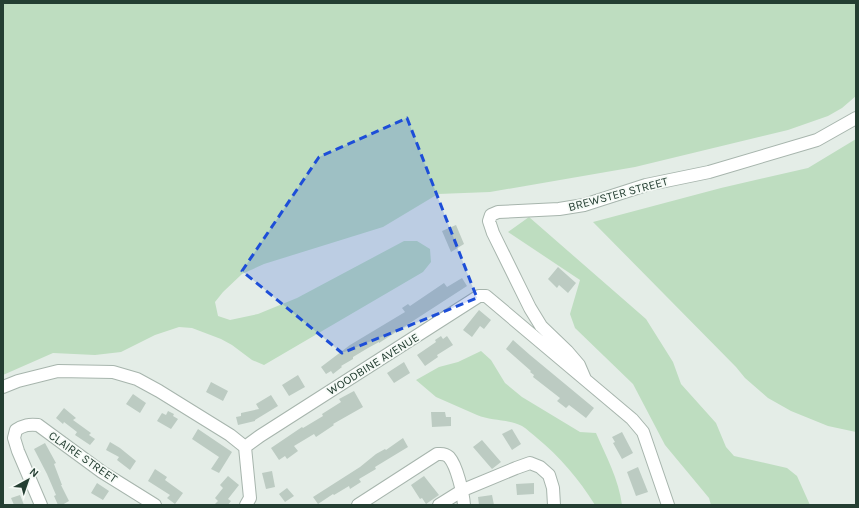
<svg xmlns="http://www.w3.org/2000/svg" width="859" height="508" font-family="Karla,sans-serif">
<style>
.green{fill:#beddc0}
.building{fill:#bccbc2}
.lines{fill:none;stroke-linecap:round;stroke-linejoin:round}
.minor-casing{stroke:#a7b5ad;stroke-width:14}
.minor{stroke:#fff;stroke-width:12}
.marked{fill:#1d4ed8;fill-opacity:0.2;stroke:#1d4ed8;stroke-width:3;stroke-dasharray:8 5;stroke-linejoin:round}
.labels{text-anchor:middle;stroke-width:3.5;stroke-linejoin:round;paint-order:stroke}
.street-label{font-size:12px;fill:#243e32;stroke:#f5faf6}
</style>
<rect width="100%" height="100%" fill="#e4ede7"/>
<!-- green -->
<path class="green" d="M 3,3 L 856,3 L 856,96 L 842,108 L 828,116 L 788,130 L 635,167 L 490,192 L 438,194 L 383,227 L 264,264 L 242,274 L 223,292 L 215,302 L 218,316 L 230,320 L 258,314 L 297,298 L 404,241 L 417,241 L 430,249 L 431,262 L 423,272 L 264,365 L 252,360 L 232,345 L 221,339 L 192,328 L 179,327 L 155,335 L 121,352 L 95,355 L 53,353 L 3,375 Z
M 856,139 L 856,432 L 828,426 L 791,411 L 768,398 L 745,378 L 736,367 L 593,222 L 721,188 L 808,168 Z
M 529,217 L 646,319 L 673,362 L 681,384 L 716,423 L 726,447 L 734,456 L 787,468 L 797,476 L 810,505 L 711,505 L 709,498 L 665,445 L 633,384 L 575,328 L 570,314 L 580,280 L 508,232 Z
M 481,351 L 491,360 L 505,383 L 522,397 L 580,432 L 596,433 C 606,456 619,480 622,505 L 595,505 C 579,479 560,457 537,438 C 532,434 527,429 522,426 C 508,419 491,421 477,415 L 436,397 L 416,380 L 439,367 L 458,362 Z"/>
<!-- building -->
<path class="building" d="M 456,225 L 464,244 L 451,252 L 442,231 Z
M 558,267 L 576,283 L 568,293 L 559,285 L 557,288 L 548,279 Z
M 462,278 L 467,286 L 379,343 L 379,342 L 368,348 L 353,357 L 353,359 L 341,366 L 342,367 L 333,374 L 331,371 L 326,374 L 321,367 L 350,345 L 405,312 L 402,308 L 408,304 L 410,306 L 444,283 L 447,287 Z
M 479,310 L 491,320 L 484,329 L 480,326 L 472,337 L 463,330 Z
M 441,336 L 443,339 L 447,336 L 453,345 L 437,355 L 438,357 L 425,366 L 417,355 L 436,342 L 435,340 Z
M 513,340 L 530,355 L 594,408 L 586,418 L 569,405 L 566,408 L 557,401 L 560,398 L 533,377 L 534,375 L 530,372 L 531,371 L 506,349 Z
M 404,362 L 410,373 L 394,383 L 387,373 Z
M 298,375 L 305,387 L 289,396 L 282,385 Z
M 211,382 L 228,391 L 223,401 L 206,392 Z
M 354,391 L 363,407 L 333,424 L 334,425 L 316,437 L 314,434 L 294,446 L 298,451 L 287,459 L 285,456 L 279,460 L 271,448 L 302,427 L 303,428 L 323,416 L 322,414 L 341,402 L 339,399 Z
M 133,394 L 146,403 L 140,413 L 126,404 Z
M 271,395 L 278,406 L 255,420 L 255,421 L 238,425 L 236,417 L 241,416 L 241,413 L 259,409 L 256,404 Z
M 64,408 L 76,418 L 73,420 L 91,433 L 89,435 L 95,439 L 90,445 L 75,435 L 77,432 L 64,422 L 63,424 L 56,418 Z
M 168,411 L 174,414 L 173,416 L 178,419 L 171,429 L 157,421 L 162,413 L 166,415 Z
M 431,412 L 445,412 L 446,417 L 451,417 L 451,426 L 432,427 Z
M 198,429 L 232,452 L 219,473 L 211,469 L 219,457 L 192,439 Z
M 512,429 L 521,444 L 512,450 L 502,434 Z
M 622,432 L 633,453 L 622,459 L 613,443 L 615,442 L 612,437 Z
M 403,438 L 408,447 L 375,467 L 376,469 L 359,479 L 361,482 L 350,489 L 349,486 L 334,495 L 333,494 L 318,504 L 313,497 L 360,467 L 376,454 L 385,449 L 386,450 Z
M 482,440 L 501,462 L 492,469 L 473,447 Z
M 110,442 L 120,448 L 136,461 L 130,470 L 117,460 L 119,457 L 106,450 Z
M 45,443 L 56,463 L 54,464 L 62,485 L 61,485 L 69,501 L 62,505 L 58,505 L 54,496 L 56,495 L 47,474 L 34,449 Z
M 638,467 L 648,492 L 636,496 L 627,472 Z
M 155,469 L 167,477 L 165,480 L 183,493 L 175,504 L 167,498 L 170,495 L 148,481 Z
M 272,471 L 275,487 L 266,489 L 262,473 Z
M 228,476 L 239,485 L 228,499 L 231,501 L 228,505 L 214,505 L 218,501 L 215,498 L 223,488 L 220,485 Z
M 424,476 L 439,495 L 426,504 L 422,498 L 420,499 L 411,485 Z
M 97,483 L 109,491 L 103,500 L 91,493 Z
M 534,483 L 534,494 L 517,495 L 516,484 Z
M 287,488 L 294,496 L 285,502 L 279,494 Z
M 20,495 L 24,505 L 14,505 L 11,498 Z
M 492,495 L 494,505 L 479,505 L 478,497 Z"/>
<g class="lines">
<!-- minor casing -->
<g class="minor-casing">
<path id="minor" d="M 585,379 L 579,365 L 567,351 L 541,326 L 530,308 L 493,233 L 489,221 L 491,215 L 498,212 L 559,209 L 584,205 L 646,185 L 709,172 L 817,140 L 856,118
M 3,387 L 18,381 L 58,371 L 113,372 L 137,379 L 159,391 L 230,435 L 245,447
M 245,447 L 260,436 L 479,296 L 486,296 L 632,419 L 643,432 L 668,505
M 245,447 L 250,498 L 246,505
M 41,505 L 18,451 L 14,438 L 16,430 C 24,425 29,424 38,425 L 102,472 L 155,505
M 358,505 L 437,454 C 441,454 445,453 449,457 C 457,466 463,493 464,505
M 439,505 L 463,490 L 516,468 L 530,463 L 540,467 L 549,475 L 553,488 L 554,505"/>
</g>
<!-- minor -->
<use href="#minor" class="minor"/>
</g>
<!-- marked area -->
<path class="marked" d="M 407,118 L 477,298 L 342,353 L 242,271 L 319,157 Z"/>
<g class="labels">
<!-- street labels -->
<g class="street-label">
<text transform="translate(618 194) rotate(-15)" y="4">BREWSTER STREET</text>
<text transform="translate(373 364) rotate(-32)" y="4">WOODBINE AVENUE</text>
<text transform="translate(83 457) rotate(35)" y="4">CLAIRE STREET</text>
</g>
</g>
<!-- border -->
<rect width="859" height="508" fill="none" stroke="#243e32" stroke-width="8"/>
<!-- north arrow -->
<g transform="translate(28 480) rotate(40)" stroke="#f5faf6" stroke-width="3" paint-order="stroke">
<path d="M0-3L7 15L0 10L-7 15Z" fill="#243e32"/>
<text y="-6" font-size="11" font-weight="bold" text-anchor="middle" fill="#243e32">N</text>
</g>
</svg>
